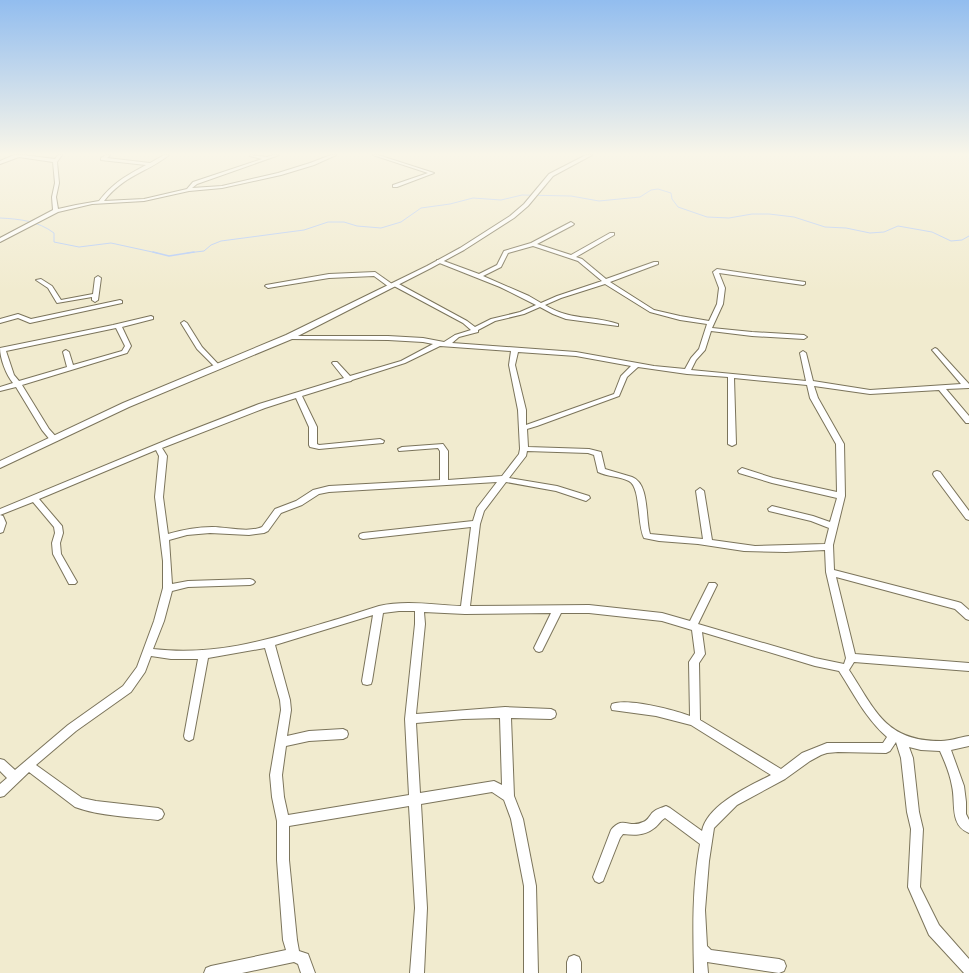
<svg xmlns="http://www.w3.org/2000/svg" width="969" height="973" font-family="Mulish,sans-serif">
<style>
.lines{fill:none;stroke-linecap:round;stroke-linejoin:round}
.stream-far1{stroke:#b1cafa;stroke-width:1}
.stream{stroke:#b1cafa;stroke-width:1.5}
.minor-casing{stroke:#7b745b;stroke-width:2}
.major-casing{stroke:#7b745b;stroke-width:2}
.minor{fill:#fff;fill-rule:evenodd}
.major{fill:#fff;fill-rule:evenodd}
</style>
<rect width="100%" height="100%" fill="#f1ebcf"/>
<g class="lines">
<!-- stream-far1 -->
<path class="stream-far1" d="M 0,218 C 20,219 38,221 54,233 L 54,242 L 79,247 L 111,243 L 157,253
M 187,253 L 204,251 L 211,245 L 221,241 L 304,230 L 328,222 L 344,222 L 357,226 L 381,228 L 401,222 L 421,208 L 450,204 L 473,198 L 501,200 L 522,195 L 571,196 L 599,201 L 640,197 L 651,190 L 658,189 L 671,193 L 672,199 L 678,207 L 707,217 L 729,218 L 752,214 L 769,214 L 794,217 L 825,227 L 846,228 L 870,233 L 884,232 L 898,226 L 932,232 L 951,241 L 962,240 L 969,236"/>
<!-- stream -->
<path class="stream" d="M 153,252 L 169,256 L 194,252"/>
<!-- minor casing -->
<g class="minor-casing">
<path id="minor" d="M 14,155 L 23,155 L 55,159 L 58,155 L 62,155 L 57,162 L 59,183 L 56,197 L 58,209 L 76,205 L 99,201 C 114,182 126,176 146,165 L 101,160 L 101,158 L 106,155 L 110,155 L 107,158 L 150,163 L 164,155 L 169,155 C 146,173 124,175 104,201 L 144,199 L 187,189 L 193,182 L 262,159 L 250,156 L 250,155 L 267,157 L 274,155 L 279,155 L 197,184 L 192,188 L 222,186 L 278,173 L 310,163 L 331,155 L 336,155 L 314,165 L 281,175 L 222,188 L 189,191 L 144,201 L 92,204 L 58,212 L 0,242 L 0,238 L 53,210 L 52,197 L 55,183 L 53,162 L 19,157 L 0,164 L 0,161 Z
M 373,155 L 378,155 L 434,173 L 397,187 L 393,187 L 393,185 L 428,173 Z
M 571,222 L 574,224 L 573,225 L 537,244 L 571,255 L 610,233 L 614,233 L 614,235 L 576,257 L 582,259 L 606,279 L 654,262 L 658,262 L 658,264 L 610,282 L 654,310 L 680,316 L 709,321 L 717,304 L 719,288 L 713,272 L 717,269 L 805,282 L 805,284 L 803,285 L 719,273 L 725,288 L 723,304 L 712,328 L 752,332 L 804,335 L 807,337 L 804,339 L 752,336 L 711,331 L 705,350 L 696,360 L 691,370 L 806,381 L 800,353 L 803,351 L 806,353 L 813,381 L 870,390 L 961,384 L 933,351 L 932,350 L 935,348 L 937,349 L 969,384 L 969,388 L 946,389 L 969,416 L 969,423 L 966,423 L 939,390 L 870,394 L 814,386 L 818,398 L 844,444 L 845,496 L 833,545 L 834,570 L 958,602 L 961,603 L 969,610 L 969,620 L 966,619 L 955,609 L 836,577 L 855,654 L 969,663 L 969,671 L 854,662 L 849,670 C 876,711 885,741 941,741 C 951,741 960,737 969,736 L 969,746 L 951,750 L 964,786 L 966,802 L 966,814 L 969,820 L 969,833 C 949,825 956,803 952,786 C 950,774 945,762 940,751 L 921,750 L 909,747 L 913,758 L 919,812 L 923,829 L 920,887 L 939,925 L 969,959 L 969,973 L 964,973 L 929,935 L 908,887 L 911,829 L 907,812 L 901,758 L 896,742 L 890,751 L 886,753 L 838,752 L 827,753 L 821,755 L 810,761 L 785,779 L 737,805 L 714,828 L 709,861 L 705,910 L 707,946 L 711,950 L 779,959 L 784,961 L 786,966 L 784,971 L 779,973 L 707,962 L 708,973 L 694,973 C 693,930 692,887 700,844 L 665,818 C 660,821 658,826 653,829 C 644,836 633,835 623,834 L 620,838 L 603,881 L 599,883 L 595,881 L 593,877 L 611,830 C 623,815 629,829 643,822 C 647,821 649,817 652,813 C 656,809 661,808 666,806 L 670,808 L 702,831 C 707,805 749,786 771,775 L 691,725 L 656,716 L 612,710 L 611,707 L 612,704 C 628,698 674,710 690,716 L 689,662 L 695,653 L 692,630 L 662,621 L 589,613 L 561,613 L 542,651 L 539,652 L 536,651 L 534,648 L 551,613 L 465,614 L 424,612 L 425,624 L 416,714 L 505,707 L 551,709 L 555,711 L 556,714 L 555,717 L 551,719 L 511,718 L 514,796 L 523,819 L 536,886 L 538,973 L 524,973 L 524,886 L 511,819 L 504,800 L 492,792 L 421,804 L 427,908 L 424,973 L 410,973 L 415,908 L 409,806 L 289,826 L 289,860 L 297,940 L 299,951 L 308,954 L 315,973 L 301,973 L 298,964 L 294,962 L 242,973 L 204,973 L 206,968 L 211,966 L 286,950 L 283,940 L 277,860 L 277,821 L 272,797 L 270,775 L 281,710 L 280,700 L 265,648 L 208,658 L 193,739 L 189,741 L 185,739 L 184,736 L 198,659 L 171,659 L 151,656 L 145,672 L 131,692 L 76,731 L 36,765 L 82,798 L 96,801 L 158,808 L 162,810 L 164,814 L 162,818 L 158,820 C 132,817 99,816 75,807 L 29,772 L 4,796 L 0,797 L 0,784 L 7,778 L 0,771 L 0,759 L 4,760 L 15,770 L 68,725 L 123,686 L 137,667 L 154,621 L 163,588 L 163,561 L 155,497 L 159,456 L 156,450 L 39,499 L 62,526 L 63,533 L 60,543 L 61,554 L 77,582 L 75,584 L 69,584 L 53,554 L 52,543 L 55,533 L 54,527 L 33,502 L 0,515 L 0,509 L 174,437 L 259,404 L 344,378 L 332,363 L 333,362 L 337,362 L 350,376 L 401,361 L 433,344 L 423,342 L 388,340 L 289,339 L 287,338 L 287,336 L 388,336 L 423,338 L 444,342 L 455,335 L 471,330 L 463,323 L 394,286 L 393,287 L 389,287 L 374,276 L 329,278 L 268,288 L 265,286 L 266,285 L 329,274 L 375,272 L 392,284 L 393,283 L 397,283 L 467,321 L 475,327 L 491,319 L 520,312 L 536,305 L 500,287 L 437,262 L 437,260 L 441,260 L 479,274 L 497,265 L 504,251 L 531,243 ZM 533,246 L 578,261 L 602,281 L 557,296 L 541,303 L 529,296 L 483,276 L 501,267 L 508,253 ZM 605,284 L 650,312 L 680,320 L 707,324 L 699,349 L 691,358 L 685,369 L 654,366 L 576,352 L 452,343 L 459,337 L 478,332 L 478,330 L 495,321 L 524,314 L 540,307 L 553,314 L 566,319 L 618,326 L 618,324 C 591,315 571,321 545,305 L 561,298 ZM 440,346 L 511,351 L 509,365 L 518,410 L 520,449 L 519,454 L 502,476 L 448,480 L 448,451 L 443,444 L 402,447 L 398,449 L 399,451 L 438,448 L 440,451 L 440,480 L 329,486 L 313,490 L 296,501 L 275,509 L 262,527 C 249,533 226,527 212,527 C 197,527 182,530 168,534 L 163,497 L 167,456 L 162,448 L 265,408 L 296,398 L 309,427 L 309,445 L 310,447 L 319,449 L 383,443 L 384,441 L 380,439 L 319,445 L 317,444 L 317,427 L 302,396 L 347,382 L 351,381 L 352,380 L 405,363 ZM 518,352 L 576,356 L 631,366 L 621,376 L 614,394 L 526,425 L 526,410 L 515,365 ZM 638,367 L 687,374 L 728,377 L 728,444 L 732,446 L 736,444 L 734,378 L 807,385 L 810,398 L 836,444 L 837,492 L 773,478 L 742,468 L 738,471 L 739,473 L 772,483 L 837,498 L 830,522 L 813,516 L 772,506 L 768,509 L 769,511 L 811,521 L 829,528 L 825,544 L 755,546 L 712,540 L 704,491 L 700,488 L 696,491 L 703,539 L 650,534 C 645,518 650,484 632,477 L 605,469 L 601,452 L 589,449 L 528,447 L 527,429 L 537,426 L 619,396 L 627,377 ZM 527,451 L 588,453 L 594,455 L 598,472 C 608,477 619,476 629,481 C 641,487 637,525 644,538 L 659,541 L 698,544 L 744,551 L 786,552 L 825,550 L 826,572 L 846,658 L 844,664 L 815,658 L 698,624 L 717,585 L 715,583 L 709,583 L 690,621 L 662,613 L 589,605 L 470,606 L 480,524 L 484,511 L 506,482 L 556,491 L 586,501 L 590,498 L 589,496 L 557,486 L 509,478 L 526,456 ZM 497,482 L 477,508 L 473,521 L 363,533 L 360,534 L 359,536 L 360,538 L 363,539 L 471,527 L 461,606 C 434,605 405,600 379,606 C 365,610 352,615 338,619 C 276,637 220,657 153,649 L 164,621 L 172,591 L 188,587 L 250,585 L 253,584 L 255,582 L 253,580 L 250,579 L 188,581 L 172,584 L 169,540 L 187,535 L 210,533 L 249,535 L 264,533 L 268,531 L 281,513 L 302,505 L 319,494 L 329,492 ZM 399,611 L 415,611 L 415,624 L 405,719 L 409,795 L 288,815 L 284,797 L 282,775 L 286,746 L 309,741 L 343,739 L 347,737 L 348,734 L 347,731 L 343,729 L 309,731 L 287,736 L 291,710 L 290,700 L 275,645 L 373,615 L 362,681 L 363,684 L 367,685 L 371,684 L 372,681 L 383,613 ZM 702,632 L 815,666 L 839,671 C 854,694 866,719 887,737 L 883,743 L 827,743 L 802,753 L 781,769 L 700,720 L 699,663 L 705,654 ZM 500,718 L 502,785 L 494,781 L 420,793 L 416,723 L 463,719 Z
M 98,276 L 101,278 L 98,300 L 95,302 L 92,300 L 92,297 L 57,303 L 48,288 L 36,280 L 41,279 L 52,286 L 61,300 L 93,294 L 95,278 Z
M 120,300 L 122,301 L 122,303 L 30,323 L 18,318 L 0,323 L 0,319 L 18,314 L 31,319 Z
M 151,316 L 153,317 L 153,319 L 122,327 L 131,346 L 127,353 L 22,385 L 49,429 L 58,439 L 57,441 L 51,441 L 42,430 L 16,387 L 0,391 L 0,387 L 13,383 C 6,375 0,358 0,348 L 113,325 ZM 116,328 L 125,346 L 122,351 L 73,365 L 69,352 L 66,350 L 64,351 L 63,352 L 67,367 L 19,381 L 14,375 L 6,351 Z
M 184,321 L 187,323 L 202,347 L 219,365 L 219,367 L 215,367 L 197,349 L 181,323 Z
M 937,471 L 940,472 L 969,511 L 969,520 L 966,519 L 934,476 L 933,474 L 934,472 Z
M 0,515 L 3,516 L 6,523 L 3,532 L 0,533 Z
M 574,955 L 579,957 L 581,962 L 581,973 L 567,973 L 567,962 L 569,957 Z"/>
</g>
<!-- major casing -->
<g class="major-casing">
<path id="major" d="M 586,155 L 592,155 L 553,176 L 528,206 L 514,218 L 464,250 L 431,268 L 292,339 L 129,407 L 0,468 L 0,461 L 123,403 L 286,335 L 427,266 L 460,248 L 510,216 L 524,204 L 549,174 Z"/>
</g>
<!-- minor -->
<use href="#minor" class="minor"/>
<!-- major -->
<use href="#major" class="major"/>
</g>
<!-- sky -->
<linearGradient id="sky" x2="0" y2="1"><stop stop-color="#92bdef"/><stop offset="0.53" stop-color="#f9f6e9"/><stop offset="1" stop-color="#f9f6e9" stop-opacity="0"/></linearGradient>
<rect width="969" height="291" fill="url(#sky)"/>
</svg>
